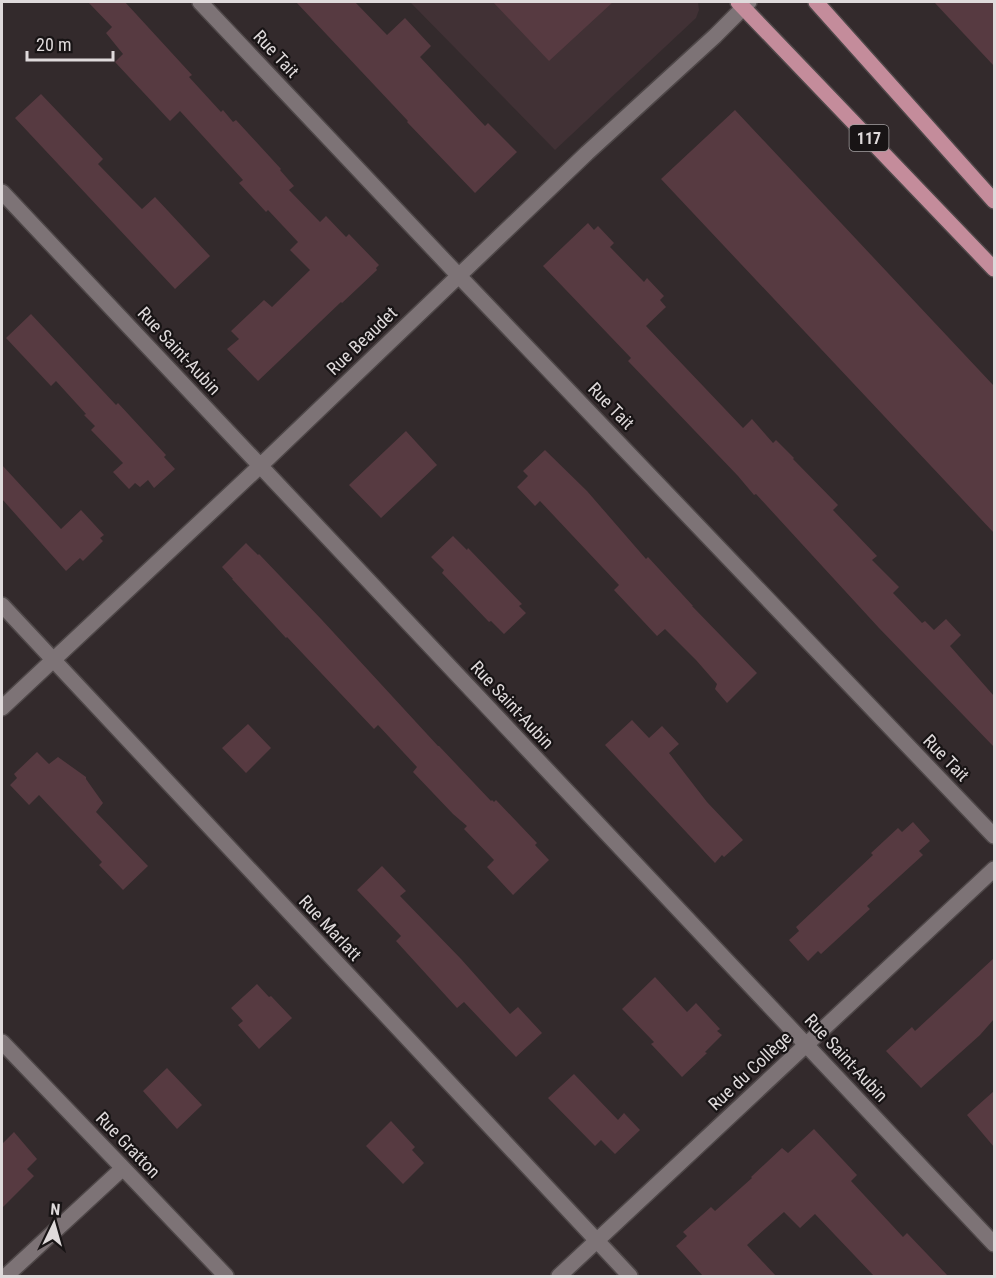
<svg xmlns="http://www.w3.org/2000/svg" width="996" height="1278" font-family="'Roboto Condensed',sans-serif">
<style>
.built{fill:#413135}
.building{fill:#573a41}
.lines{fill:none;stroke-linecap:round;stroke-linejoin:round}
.minor-casing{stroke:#4e4748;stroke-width:18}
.primary-casing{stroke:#4e4748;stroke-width:18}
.minor{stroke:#7d7376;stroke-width:15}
.primary{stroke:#c48c9b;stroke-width:15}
.labels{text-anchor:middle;stroke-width:4.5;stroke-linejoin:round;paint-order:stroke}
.shield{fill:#181415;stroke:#a39fa0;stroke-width:1.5}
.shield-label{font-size:16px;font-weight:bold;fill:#dfdadb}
.street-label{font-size:18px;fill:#dfdadb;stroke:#181415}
</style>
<rect width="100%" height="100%" fill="#332a2c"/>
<!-- built -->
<path class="built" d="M 410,2 L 698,2 L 699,10 L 696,18 L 555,150 Z"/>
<!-- building -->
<path class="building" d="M 88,2 L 125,2 L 192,75 L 189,77 L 221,112 L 223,110 L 233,122 L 236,120 L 281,169 L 280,170 L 294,186 L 289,190 L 320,222 L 326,216 L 346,237 L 349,234 L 379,265 L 376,268 L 377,270 L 342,303 L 341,302 L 258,381 L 227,349 L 239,339 L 231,331 L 264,300 L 272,307 L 310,270 L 290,250 L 298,242 L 268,210 L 266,212 L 239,183 L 243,180 L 180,111 L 170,121 L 115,62 L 123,54 L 106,33 L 112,27 Z
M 296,2 L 355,2 L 387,35 L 405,18 L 431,46 L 420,57 L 485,126 L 488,123 L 517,152 L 475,193 L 407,122 L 408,121 Z
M 493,2 L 613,2 L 549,61 Z
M 934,2 L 994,2 L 994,66 Z
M 41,94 L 103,159 L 98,164 L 131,198 L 142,209 L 155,197 L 210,256 L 175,289 L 15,118 Z
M 735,110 L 994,386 L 994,533 L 661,179 Z
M 588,223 L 594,230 L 598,226 L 614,243 L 610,247 L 644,282 L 647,278 L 664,296 L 660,300 L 666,307 L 646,326 L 743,428 L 752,419 L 773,443 L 776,440 L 794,458 L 793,459 L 838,505 L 833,510 L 877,556 L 872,560 L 899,587 L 893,593 L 922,623 L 925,621 L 934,630 L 946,619 L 961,635 L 950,646 L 994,696 L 994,747 L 879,628 L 756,494 L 754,495 L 738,476 L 628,361 L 631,358 L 543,266 Z
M 31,314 L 116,405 L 118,403 L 166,455 L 164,457 L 175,469 L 154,488 L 148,480 L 140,487 L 135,483 L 129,489 L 113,472 L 123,463 L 91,430 L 95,426 L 84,415 L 86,414 L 56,381 L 51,386 L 6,338 Z
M 406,431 L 437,465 L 381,518 L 349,485 Z
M 545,450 L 587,491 L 646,559 L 648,557 L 693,606 L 692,606 L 757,673 L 727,703 L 715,689 L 717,684 L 696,660 L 665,629 L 657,636 L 614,590 L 619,585 L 540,501 L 535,506 L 517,487 L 528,476 L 523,471 Z
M 2,465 L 61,529 L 81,510 L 104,535 L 100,538 L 103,541 L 83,561 L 80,558 L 66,571 L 2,499 Z
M 453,536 L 467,550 L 468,548 L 522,604 L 519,606 L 526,613 L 504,634 L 491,621 L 489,622 L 442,573 L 444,570 L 431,557 Z
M 246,543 L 258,555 L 259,554 L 322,620 L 438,746 L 439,746 L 491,801 L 492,800 L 494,802 L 496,800 L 537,843 L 535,845 L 549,860 L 513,895 L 487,867 L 494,860 L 464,829 L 467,826 L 453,814 L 413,772 L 417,767 L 378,725 L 374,729 L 287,637 L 286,638 L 232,579 L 233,579 L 222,567 Z
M 632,720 L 649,738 L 662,726 L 679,744 L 669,753 L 707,802 L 743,840 L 724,857 L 722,855 L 715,863 L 605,745 Z
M 248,724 L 271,748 L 246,773 L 222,748 Z
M 37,752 L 49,764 L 58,757 L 86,777 L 86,779 L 103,803 L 96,812 L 148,866 L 123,890 L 99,865 L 102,862 L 39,795 L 29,805 L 10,785 L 17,778 L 14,774 Z
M 913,822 L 930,841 L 919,851 L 923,855 L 867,906 L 870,909 L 821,954 L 818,951 L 808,961 L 789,940 L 799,931 L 796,927 L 873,855 L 871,853 L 898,828 L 902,832 Z
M 382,866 L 406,891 L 400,896 L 461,959 L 510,1014 L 518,1007 L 542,1033 L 516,1057 L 464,1002 L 457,1008 L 396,941 L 401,936 L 357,890 Z
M 994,958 L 994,1019 L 980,1035 L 921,1088 L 886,1051 L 912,1027 L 915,1031 Z
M 655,977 L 687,1012 L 696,1003 L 720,1029 L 717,1031 L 722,1035 L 705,1052 L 707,1053 L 682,1077 L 651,1044 L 654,1042 L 622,1009 Z
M 257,984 L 269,997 L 271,996 L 292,1018 L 259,1049 L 238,1025 L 243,1021 L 231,1008 Z
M 167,1068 L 202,1105 L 177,1129 L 143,1091 Z
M 574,1074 L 618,1120 L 624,1113 L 640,1130 L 615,1154 L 601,1140 L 595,1146 L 548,1098 Z
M 994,1091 L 994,1147 L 967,1115 Z
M 391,1121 L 415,1147 L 412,1150 L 424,1163 L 403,1184 L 366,1146 Z
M 814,1129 L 857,1175 L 851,1181 L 903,1237 L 907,1233 L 948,1276 L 874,1276 L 815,1214 L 800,1228 L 784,1212 L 747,1245 L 776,1276 L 703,1276 L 676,1246 L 687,1236 L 683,1232 L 711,1207 L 715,1211 L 752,1178 L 751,1177 L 782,1148 L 788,1153 Z
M 14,1132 L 37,1159 L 27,1169 L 34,1176 L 2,1208 L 2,1141 L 3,1143 Z"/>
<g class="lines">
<!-- minor casing -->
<g class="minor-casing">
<path id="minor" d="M 200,2 L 459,276 L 994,836
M 2,192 L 994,1244
M 2,605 L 630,1276
M 2,708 L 260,466 L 587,153 L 715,36 L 749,2
M 2,1042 L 123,1168 L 226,1276
M 6,1276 L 123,1168
M 559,1276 L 994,869"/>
</g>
<!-- primary casing -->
<g class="primary-casing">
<path id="primary" d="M 738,2 L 994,269
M 816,2 L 994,201"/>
</g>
<!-- minor -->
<use href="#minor" class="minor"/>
<!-- primary -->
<use href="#primary" class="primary"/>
</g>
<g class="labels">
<!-- shield labels -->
<rect class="shield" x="849.5" y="125" width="39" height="26" rx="4.5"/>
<g class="shield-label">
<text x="869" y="144">117</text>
</g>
<!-- street labels -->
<g class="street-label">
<text transform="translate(276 54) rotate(47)" y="6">Rue Tait</text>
<text transform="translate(362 341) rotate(-44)" y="6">Rue Beaudet</text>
<text transform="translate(179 351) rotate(47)" y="6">Rue Saint-Aubin</text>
<text transform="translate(611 406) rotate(46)" y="6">Rue Tait</text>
<text transform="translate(512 705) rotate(47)" y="6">Rue Saint-Aubin</text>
<text transform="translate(946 758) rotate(46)" y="6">Rue Tait</text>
<text transform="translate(330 928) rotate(47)" y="6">Rue Marlatt</text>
<text transform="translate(846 1058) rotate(47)" y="6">Rue Saint-Aubin</text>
<text transform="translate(750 1071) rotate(-43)" y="6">Rue du Collège</text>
<text transform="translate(128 1145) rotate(46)" y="6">Rue Gratton</text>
</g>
</g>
<!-- border -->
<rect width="996" height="1278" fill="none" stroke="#dfdadb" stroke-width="6"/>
<!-- north arrow -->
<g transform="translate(54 1224) rotate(5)" stroke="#181415" stroke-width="4.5" paint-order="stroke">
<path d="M0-4.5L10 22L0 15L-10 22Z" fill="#dfdadb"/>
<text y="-9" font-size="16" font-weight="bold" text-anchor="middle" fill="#dfdadb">N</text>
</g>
<!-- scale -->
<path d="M27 51v9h86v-9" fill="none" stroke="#dfdadb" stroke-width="3"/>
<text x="36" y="51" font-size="18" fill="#dfdadb" stroke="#181415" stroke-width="4.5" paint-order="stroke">20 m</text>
</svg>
